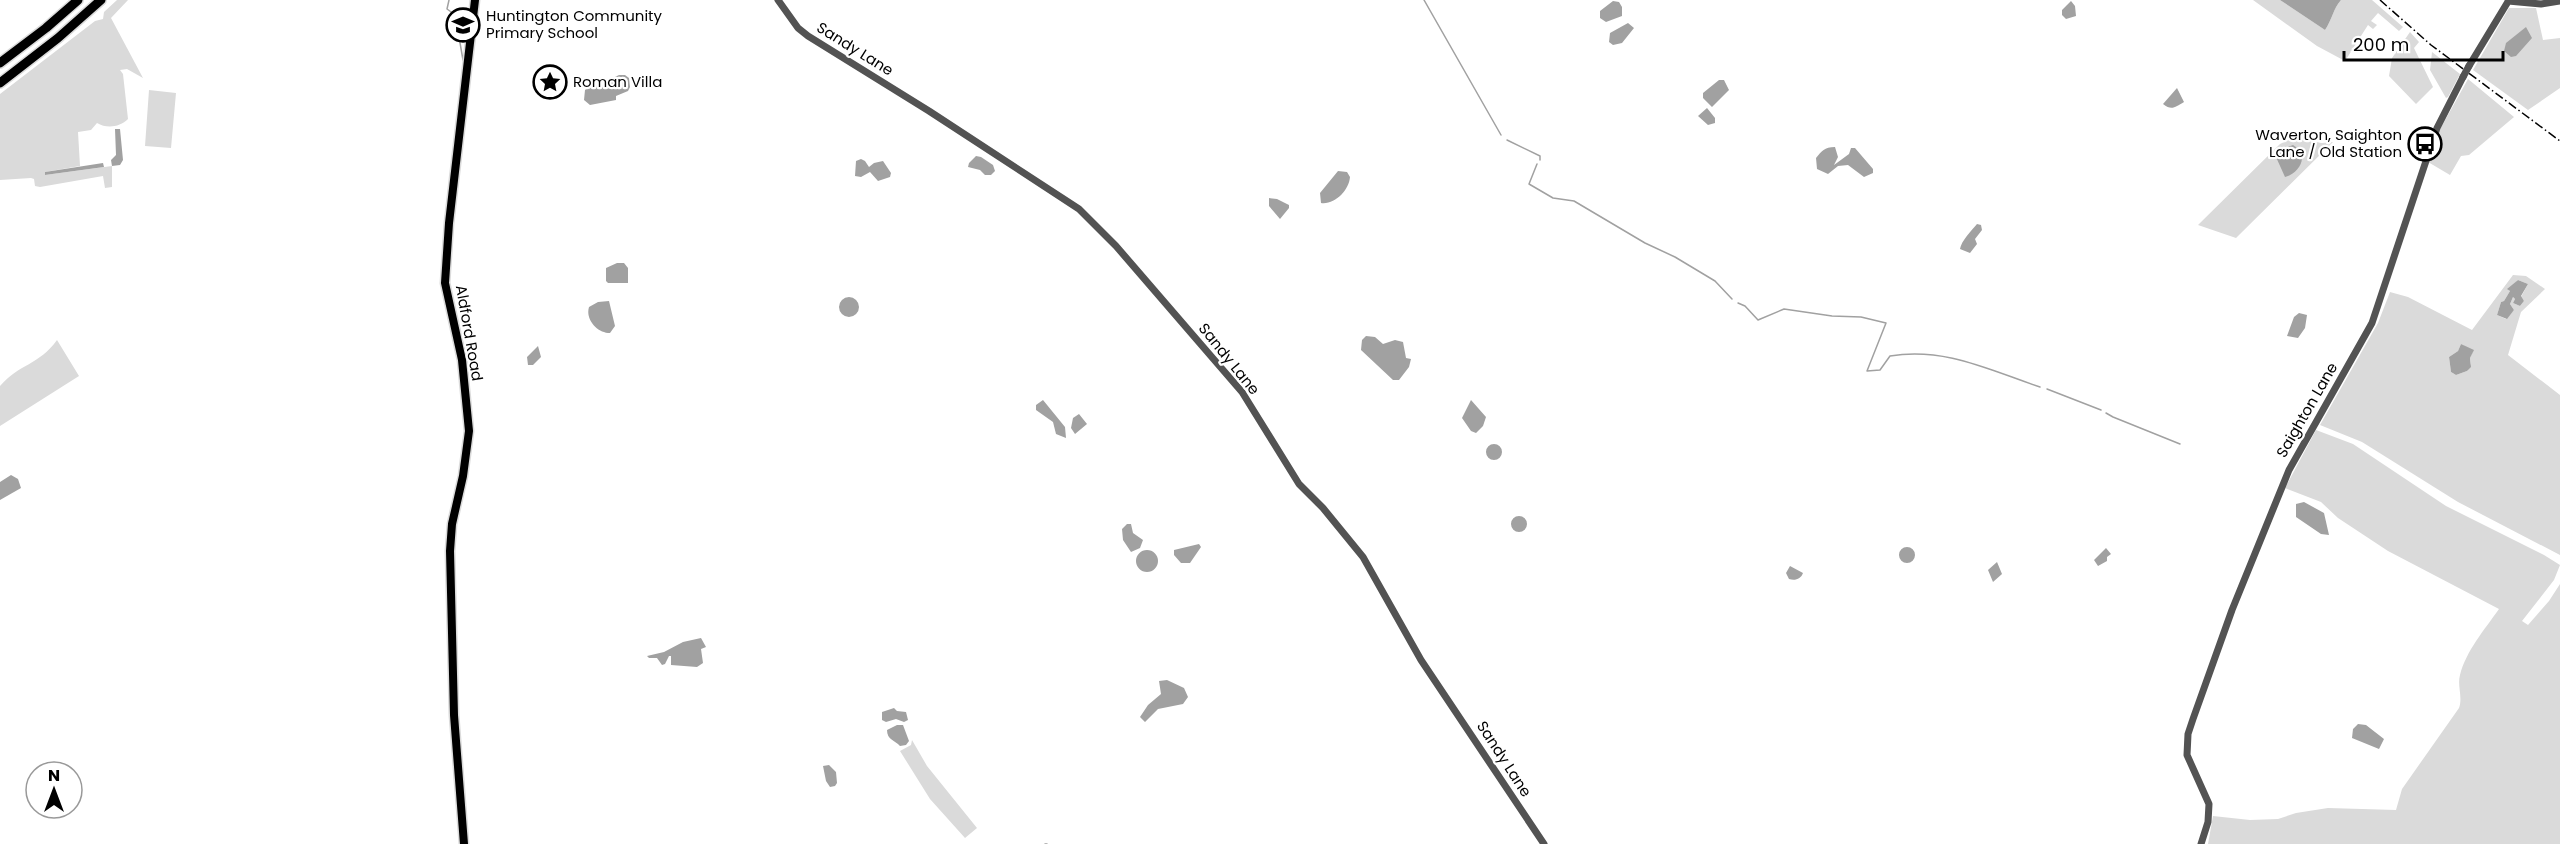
<svg xmlns="http://www.w3.org/2000/svg" width="2560" height="844" font-family="Poppins,sans-serif">
<style>
.green{fill:#dadada;fill-rule:evenodd}
.water{fill:#a1a1a1}
.lines{fill:none;stroke-linecap:round;stroke-linejoin:round}
.stream{stroke:#a1a1a1;stroke-width:1.5}
.major-casing{stroke:#dbdbdb;stroke-width:11}
.highway-casing{stroke:#dbdbdb;stroke-width:12}
.minor{stroke:#535353;stroke-width:7}
.major{stroke:#000;stroke-width:8}
.highway{stroke:#000;stroke-width:9}
.rail{stroke:#000;stroke-width:1.5;stroke-dasharray:9 3 1.5 3;stroke-linecap:butt}
.minor-bridge{stroke:#535353;stroke-width:7}
.labels{text-anchor:middle;stroke-width:4.5;stroke-linejoin:round;paint-order:stroke}
.poi-label{font-size:15px;fill:#000;stroke:#fff;text-anchor:start}
.street-label{font-size:15px;fill:#000;stroke:#fff}
</style>
<rect width="100%" height="100%" fill="#fff"/>
<!-- green -->
<path class="green" d="M 117,0 L 128,0 L 111,18 L 143,78 L 127,69 L 120,70 L 123,74 L 128,119 C 120,127 107,129 97,123 L 91,130 L 78,132 L 80,166 L 45,172 L 45,175 L 112,166 L 112,187 L 105,188 L 103,176 L 40,187 L 35,186 L 34,179 L 31,178 L 0,180 L 0,94 L 95,21 L 103,19 L 104,12 Z
M 2253,0 L 2280,0 L 2325,30 C 2332,20 2333,9 2341,0 L 2372,0 L 2403,27 L 2399,31 L 2378,13 L 2371,21 L 2377,25 L 2373,29 L 2368,25 L 2345,61 L 2317,46 Z
M 2509,8 L 2536,8 L 2543,40 L 2560,38 L 2560,88 L 2528,110 L 2473,70 Z
M 2410,32 L 2419,42 L 2414,48 L 2433,87 L 2416,104 L 2389,76 L 2392,58 Z
M 2432,52 L 2460,74 L 2448,97 L 2446,98 L 2430,70 Z
M 2468,79 L 2514,117 L 2469,155 L 2461,156 L 2450,175 L 2428,162 L 2438,133 Z
M 149,90 L 176,93 L 171,148 L 145,146 Z
M 2293,138 L 2322,143 L 2333,142 L 2236,238 L 2198,225 L 2280,144 Z
M 2513,275 L 2526,276 L 2545,289 L 2521,312 L 2508,355 L 2560,395 L 2560,555 L 2458,502 L 2362,442 L 2320,425 L 2378,323 L 2390,292 L 2408,297 L 2472,330 ZM 2518,280 L 2528,284 L 2521,297 L 2524,301 L 2520,306 L 2513,303 L 2515,299 L 2513,297 L 2510,304 L 2514,310 L 2506,319 L 2497,315 L 2501,302 L 2504,301 L 2510,291 L 2508,289 ZM 2461,344 L 2473,351 L 2470,358 L 2471,364 L 2467,371 L 2456,375 L 2451,372 L 2449,357 L 2458,351 Z
M 57,340 L 79,376 L 0,426 L 0,386 C 19,364 39,365 57,340 Z
M 2316,430 L 2353,444 L 2446,506 L 2544,555 L 2560,565 L 2554,580 L 2522,621 L 2528,625 L 2549,601 L 2560,584 L 2560,844 L 2208,844 L 2213,816 L 2250,820 L 2278,819 L 2296,813 L 2328,808 L 2396,810 L 2402,789 L 2459,708 C 2463,697 2457,686 2460,675 C 2466,651 2485,629 2499,609 L 2388,551 L 2338,518 L 2321,502 L 2285,488 Z
M 912,740 L 927,766 L 977,828 L 965,838 L 930,799 L 900,751 L 911,745 Z"/>
<!-- water -->
<path class="water" d="M 2280,0 L 2341,0 C 2333,9 2332,20 2325,30 Z
M 1613,1 L 1619,2 L 1622,7 L 1622,16 L 1606,22 L 1600,18 L 1600,11 Z
M 2071,1 L 2075,6 L 2076,16 L 2066,19 L 2062,15 L 2062,10 Z
M 1628,23 L 1634,28 L 1622,43 L 1613,45 L 1609,42 L 1610,33 Z
M 2526,27 L 2532,38 L 2516,56 L 2511,57 L 2504,51 L 2506,43 Z
M 619,75 L 625,75 L 629,78 L 630,87 L 628,91 L 616,96 L 616,100 L 590,105 L 584,100 L 585,90 L 590,86 L 606,85 L 611,79 Z
M 1719,80 L 1724,80 L 1729,90 L 1712,107 L 1703,98 L 1703,93 Z
M 2177,88 L 2184,102 C 2175,107 2172,111 2163,104 Z
M 1707,108 L 1715,118 L 1715,123 L 1708,125 L 1698,116 Z
M 115,129 L 120,129 L 123,160 L 120,165 L 112,166 L 111,160 L 116,155 Z
M 2293,145 C 2310,155 2300,173 2285,177 L 2276,157 L 2285,148 Z
M 1835,147 L 1838,157 L 1834,165 L 1849,154 L 1851,148 L 1855,148 L 1873,169 L 1873,173 L 1864,177 L 1848,165 L 1838,166 L 1828,174 L 1817,169 L 1816,158 C 1822,151 1824,147 1835,147 Z
M 976,156 L 981,157 L 993,165 L 995,171 L 991,175 L 985,175 L 980,170 L 968,167 L 969,163 Z
M 861,159 L 865,161 L 869,167 L 874,163 L 883,161 L 891,173 L 890,177 L 878,181 L 870,172 L 861,177 L 855,176 L 856,161 Z
M 103,163 L 104,167 L 45,175 L 45,172 Z
M 1338,171 L 1347,172 L 1350,177 C 1349,190 1335,205 1321,203 L 1320,193 Z
M 1269,198 L 1277,199 L 1289,205 L 1289,208 L 1280,219 L 1269,206 Z
M 1977,224 L 1981,225 L 1982,230 L 1975,239 L 1977,244 L 1970,253 L 1960,249 C 1961,241 1972,230 1977,224 Z
M 617,263 L 624,263 L 628,268 L 628,283 L 608,283 L 606,281 L 606,268 Z
M 2518,280 L 2528,284 L 2521,296 L 2524,301 L 2520,306 L 2513,303 L 2515,299 L 2513,297 L 2510,304 L 2514,310 L 2507,319 L 2497,315 L 2501,302 L 2504,301 L 2510,291 L 2507,289 Z
M839 307a10 10 0 1 1 20 0a10 10 0 1 1-20 0Z
M 609,301 L 615,326 L 610,333 C 598,333 585,320 589,307 L 598,302 Z
M 2299,313 L 2307,315 L 2305,328 L 2298,338 L 2287,336 L 2294,317 Z
M 1366,336 L 1375,337 L 1383,344 L 1395,340 L 1403,342 L 1406,358 L 1411,359 L 1409,367 L 1399,380 L 1393,380 L 1361,350 L 1362,340 Z
M 2461,344 L 2474,350 L 2470,358 L 2471,367 L 2467,371 L 2456,375 L 2451,372 L 2449,357 L 2458,351 Z
M 538,346 L 541,357 L 533,365 L 528,365 L 527,357 Z
M 1043,400 L 1065,427 L 1066,438 L 1056,434 L 1053,422 L 1036,410 L 1036,405 Z
M 1471,400 L 1486,417 L 1483,426 L 1476,433 L 1471,431 L 1462,418 Z
M 1079,414 L 1087,424 L 1075,434 L 1071,428 L 1073,418 Z
M1486 452a8 8 0 1 1 16 0a8 8 0 1 1-16 0Z
M 11,475 L 18,479 L 21,488 L 0,500 L 0,482 Z
M 2304,502 L 2324,513 L 2329,535 L 2321,534 L 2296,517 L 2296,504 Z
M1511 524a8 8 0 1 1 16 0a8 8 0 1 1-16 0Z
M 1127,524 L 1131,524 L 1133,533 L 1143,540 L 1140,548 L 1131,552 L 1123,540 L 1122,529 Z
M 1199,544 L 1201,547 L 1190,563 L 1181,563 L 1174,555 L 1174,550 Z
M1899 555a8 8 0 1 1 16 0a8 8 0 1 1-16 0Z
M 2106,548 L 2111,554 L 2107,557 L 2107,561 L 2098,566 L 2094,560 Z
M1136 561a11 11 0 1 1 22 0a11 11 0 1 1-22 0Z
M 1997,562 L 2002,574 L 1993,582 L 1988,570 Z
M 1790,566 L 1803,573 C 1801,579 1795,581 1789,579 L 1786,573 Z
M 701,638 L 706,647 L 701,649 L 703,663 L 697,667 L 671,665 L 671,656 L 669,656 L 665,664 L 662,665 L 657,658 L 649,658 L 647,656 L 664,652 L 683,642 Z
M 1167,680 L 1184,688 L 1188,697 L 1183,704 L 1158,709 L 1145,722 L 1140,717 L 1148,705 L 1161,694 L 1159,681 Z
M 894,708 L 897,711 L 906,712 L 908,720 L 904,722 L 896,719 L 886,722 L 882,720 L 882,712 Z
M 2358,724 L 2366,725 L 2384,739 L 2379,749 L 2352,738 L 2353,729 Z
M 897,725 L 903,725 L 909,741 L 906,745 L 900,746 C 895,740 887,740 887,730 Z
M 829,765 L 836,772 L 837,783 L 835,786 L 830,787 L 826,781 L 823,766 Z"/>
<g class="lines">
<!-- stream -->
<path class="stream" d="M 449,0 L 447,9 L 454,14 L 456,20 L 463,60
M 1424,0 L 1501,135
M 1507,140 L 1540,156 L 1540,160
M 1537,164 L 1529,184 L 1553,198 L 1574,201 L 1645,243 L 1675,257 L 1715,281 L 1732,299
M 1738,303 L 1745,306 L 1758,320 L 1784,309 L 1832,316 L 1861,317 L 1886,323 L 1867,371 L 1880,370 L 1890,356 C 1945,347 1989,370 2040,387
M 2047,389 L 2101,410
M 2106,413 L 2113,417 L 2180,444
M 1045,844 L 1047,844"/>
<!-- major casing -->
<g class="major-casing">
<path id="major" d="M 464,844 L 454,715 L 450,551 L 452,524 L 463,476 L 469,431 L 462,360 L 445,283 L 449,223 L 475,0"/>
</g>
<!-- highway casing -->
<g class="highway-casing">
<path id="highway" d="M 0,63 L 46,28 L 78,0
M 0,83 L 58,38 L 101,0"/>
</g>
<!-- minor -->
<path class="minor" d="M 778,0 L 798,28 L 808,36 L 929,111 L 1079,209 L 1116,246 L 1242,392 L 1299,484 L 1323,508 L 1363,557 L 1421,660 L 1544,844
M 2508,1 L 2541,4 L 2560,1
M 2469,66 L 2509,0
M 2201,844 L 2208,822 L 2209,804 L 2187,755 L 2188,734 L 2193,719 L 2232,610 L 2289,470 L 2372,323 L 2437,128 L 2463,77"/>
<!-- major -->
<use href="#major" class="major"/>
<!-- highway -->
<use href="#highway" class="highway"/>
<!-- rail -->
<path class="rail" d="M 2380,0 L 2431,45 L 2560,141"/>
<!-- minor-bridge -->
<path class="minor-bridge" d="M 2463,77 L 2469,66"/>
</g>
<!-- icons -->
<defs>
<g id="school-ring" transform="scale(1.725)"><circle r="9.5" fill="#fff" stroke="#000" stroke-width="1.5"/><path d="M0-5L7-2L0 1L-7-2ZM-4 1L0 2.5L4 1V4Q0 6-4 4Z" fill="#000"/></g>
<g id="sight-ring" transform="scale(1.725)"><circle r="9.5" fill="#fff" stroke="#000" stroke-width="1.5"/><path d="M0-6L1.8-2.2L6-1.7L2.9 1.2L3.7 5.4L0 3.3L-3.7 5.4L-2.9 1.2L-6-1.7L-1.8-2.2Z" fill="#000"/></g>
<g id="bus-ring" transform="scale(1.725)"><circle r="9.5" fill="#fff" stroke="#000" stroke-width="1.5"/><path d="M-5-6H5V4H4V6H2V4H-2V6H-4V4H-5ZM-3.5-4V0h7V-4ZM-3.5 1.2v1.5H-2V1.2ZM2 1.2v1.5H3.5V1.2Z" fill="#000"/></g>
</defs>
<g fill-rule="evenodd">
<use href="#school-ring" x="463" y="25"/>
<use href="#sight-ring" x="550" y="82"/>
<use href="#bus-ring" x="2425" y="144"/>
</g>
<g class="labels">
<!-- poi labels -->
<g class="poi-label">
<text x="486" y="21">Huntington Community<tspan x="486" dy="17">Primary School</tspan></text>
<text x="573" y="87">Roman Villa</text>
<text x="2402" y="140" text-anchor="end">Waverton, Saighton<tspan x="2402" dy="17">Lane / Old Station</tspan></text>
</g>
<!-- street labels -->
<g class="street-label">
<text transform="translate(855 49) rotate(32)" y="5">Sandy Lane</text>
<text transform="translate(469 333) rotate(80)" y="5">Aldford Road</text>
<text transform="translate(1229 359) rotate(51)" y="5">Sandy Lane</text>
<text transform="translate(2307 410) rotate(-60)" y="5">Saighton Lane</text>
<text transform="translate(1504 759) rotate(57)" y="5">Sandy Lane</text>
</g>
</g>
<!-- north arrow -->
<g transform="translate(54 790)"><circle r="28" fill="#ffffff" stroke="#999999" stroke-width="1.5"/>
<path d="M0-4.5L10 22L0 15L-10 22Z" fill="#000000"/>
<text y="-9" font-size="16" font-weight="bold" text-anchor="middle" fill="#000000">N</text>
</g>
<!-- scale -->
<path d="M2344 51v9h159v-9" fill="none" stroke="#000000" stroke-width="3"/>
<text x="2353" y="51" font-size="18" fill="#000000" stroke="#ffffff" stroke-width="4.5" paint-order="stroke">200 m</text>
</svg>
